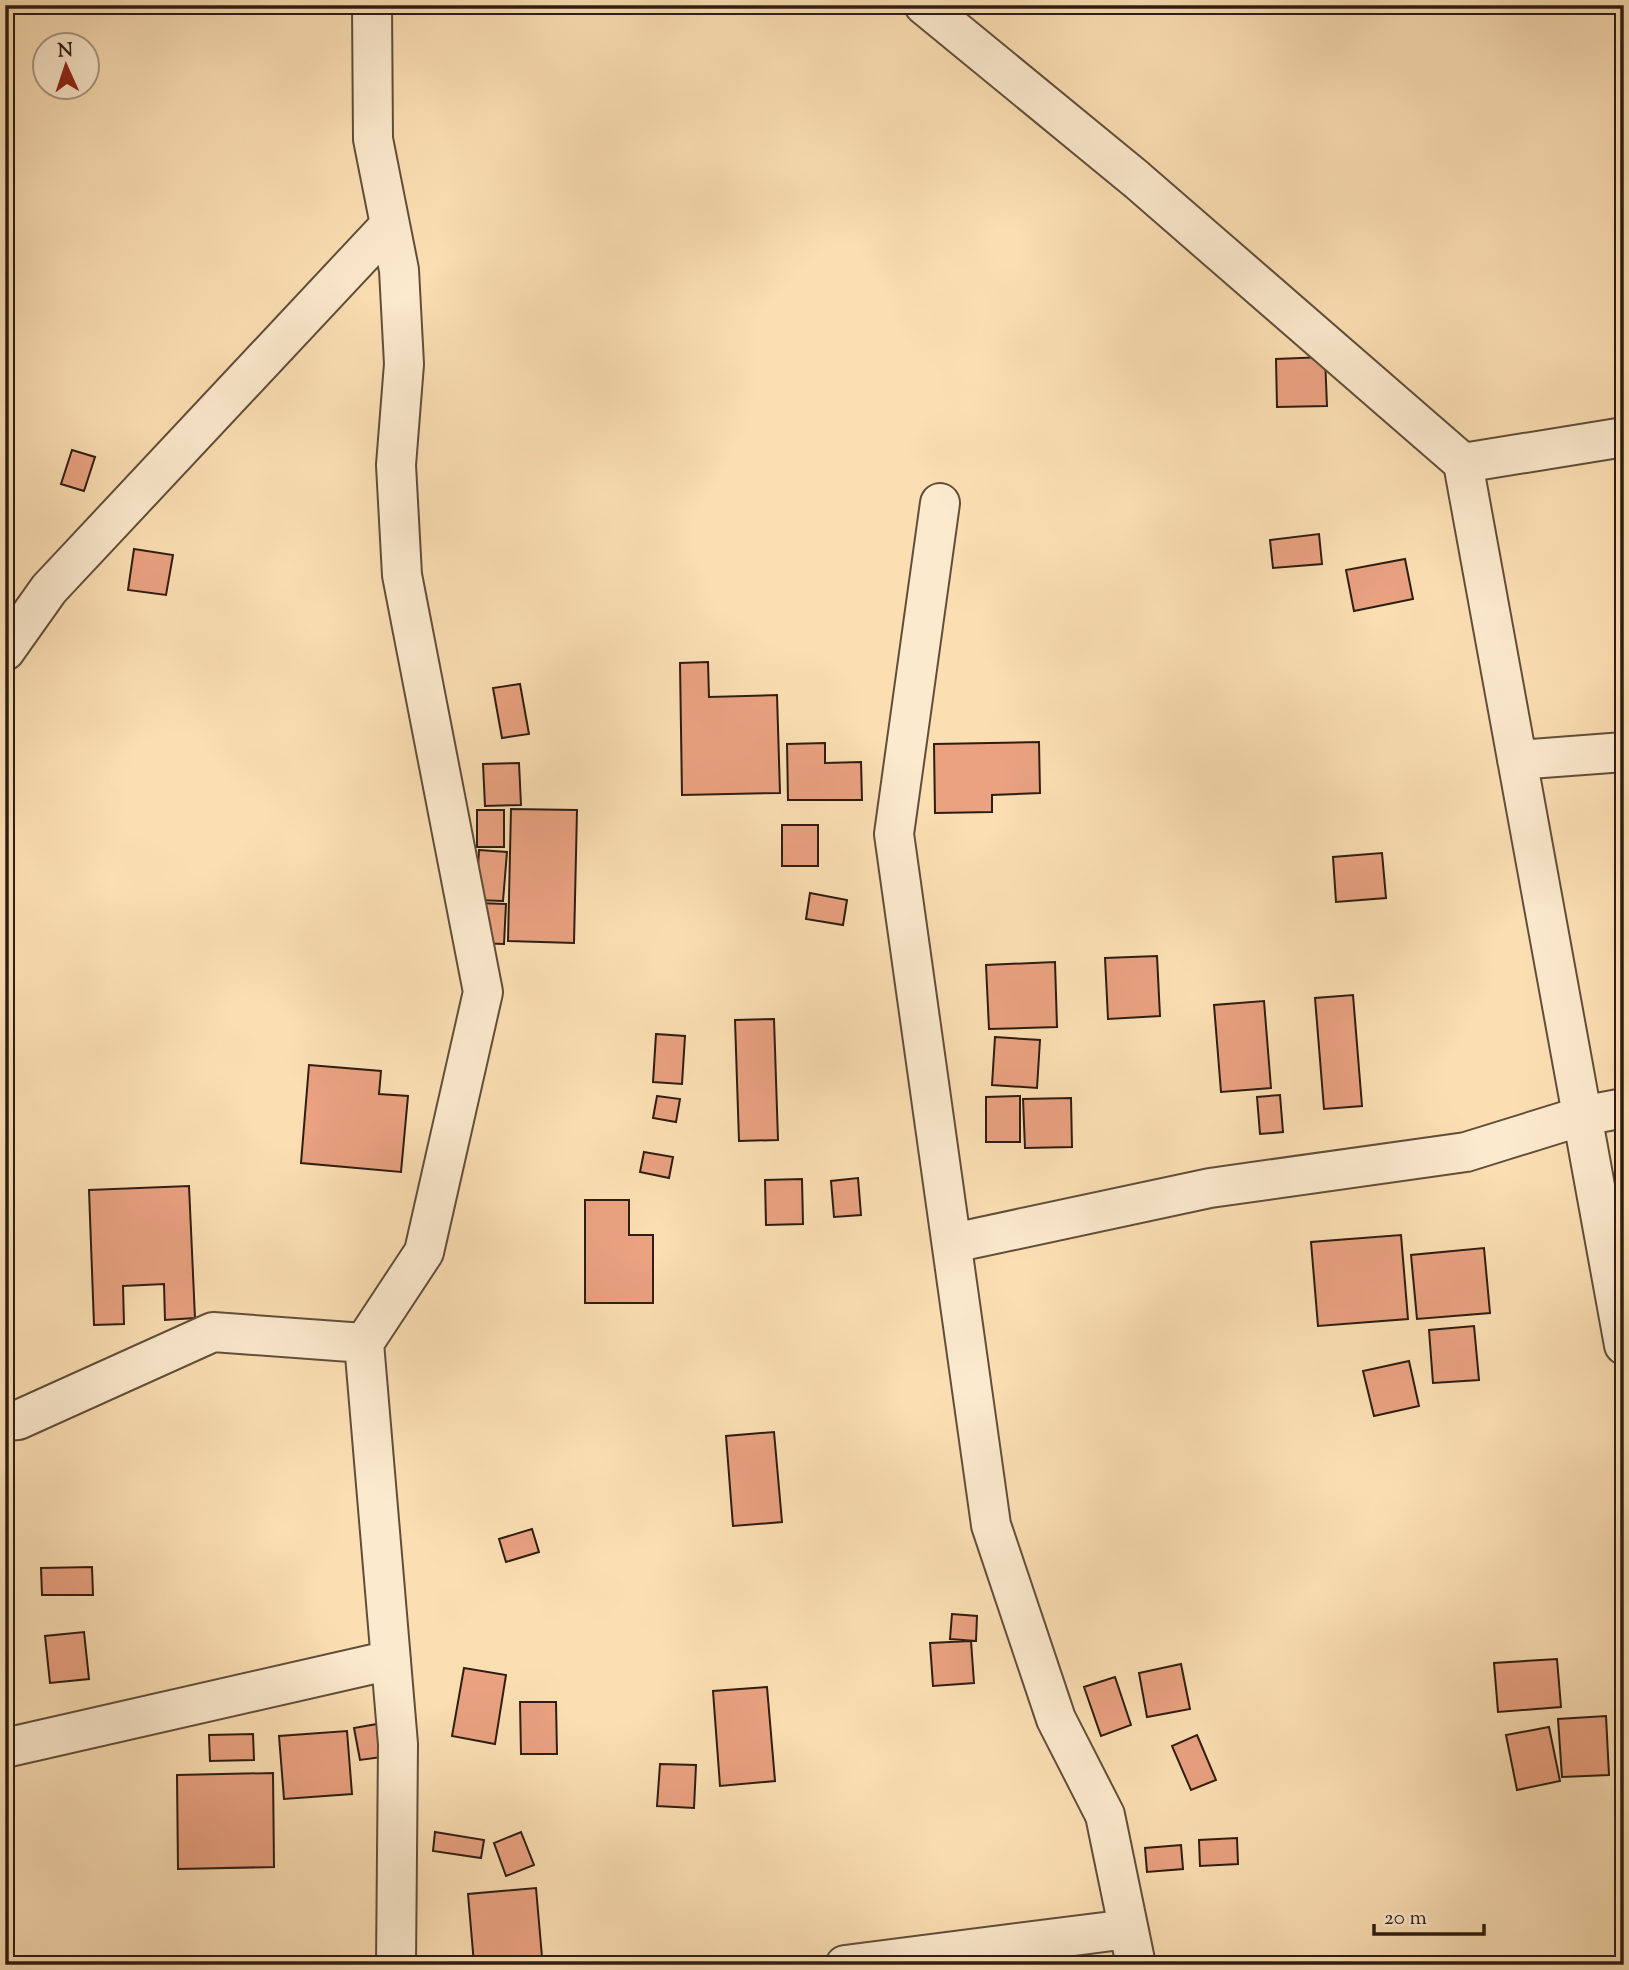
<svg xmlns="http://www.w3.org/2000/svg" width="1629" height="1970" font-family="'Sorts Mill Goudy',serif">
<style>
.building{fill:#eaa281;stroke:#2e1d12;stroke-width:2}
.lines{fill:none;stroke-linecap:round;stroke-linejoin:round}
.street-casing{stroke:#614e3a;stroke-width:42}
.street{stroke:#fceace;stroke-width:38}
</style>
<rect width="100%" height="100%" fill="#fbdfb3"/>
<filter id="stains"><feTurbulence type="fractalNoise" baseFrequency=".00286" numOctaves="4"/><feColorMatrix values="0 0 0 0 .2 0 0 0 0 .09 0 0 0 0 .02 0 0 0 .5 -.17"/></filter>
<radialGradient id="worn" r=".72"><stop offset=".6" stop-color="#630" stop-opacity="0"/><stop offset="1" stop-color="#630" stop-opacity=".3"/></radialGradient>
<!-- building -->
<path class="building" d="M 1325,357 L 1327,406 L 1277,407 L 1276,359 Z
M 72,450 L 95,457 L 84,491 L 61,484 Z
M 1319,534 L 1322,564 L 1273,568 L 1270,540 Z
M 134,549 L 173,555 L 166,595 L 128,590 Z
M 1405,559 L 1413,599 L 1354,611 L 1346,570 Z
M 708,662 L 709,697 L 777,695 L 780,793 L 682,795 L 680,663 Z
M 520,684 L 529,734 L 502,738 L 493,688 Z
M 1039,742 L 1040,793 L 992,795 L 992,812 L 935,813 L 934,744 Z
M 825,743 L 825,763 L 861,762 L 862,800 L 788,800 L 787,744 Z
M 519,763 L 521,805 L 485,806 L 483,764 Z
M 511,809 L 577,810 L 574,943 L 508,941 Z
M 477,810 L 504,810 L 504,847 L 477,847 Z
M 782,825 L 818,825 L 818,866 L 782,866 Z
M 479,850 L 507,852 L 503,901 L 476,900 Z
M 1382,853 L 1386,898 L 1336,902 L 1333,857 Z
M 810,893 L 847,900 L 843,925 L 806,919 Z
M 477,903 L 506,904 L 504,944 L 475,943 Z
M 5,925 L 9,925 L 13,972 L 5,972 Z
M 1157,956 L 1160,1016 L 1108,1019 L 1105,958 Z
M 1055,962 L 1057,1027 L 989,1029 L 986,965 Z
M 1353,995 L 1362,1106 L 1324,1109 L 1315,998 Z
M 1264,1001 L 1271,1088 L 1221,1092 L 1214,1005 Z
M 774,1019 L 778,1140 L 739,1141 L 735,1020 Z
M 656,1034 L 685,1036 L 682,1084 L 653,1082 Z
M 995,1037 L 1040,1040 L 1037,1088 L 992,1085 Z
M 309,1065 L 381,1071 L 379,1094 L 408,1096 L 401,1172 L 301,1163 Z
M 1280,1095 L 1283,1132 L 1260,1134 L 1257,1097 Z
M 657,1096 L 680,1099 L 676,1122 L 653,1118 Z
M 1020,1096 L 1020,1142 L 986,1142 L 986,1097 Z
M 1071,1098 L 1072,1147 L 1025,1148 L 1023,1099 Z
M 644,1152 L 673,1157 L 669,1178 L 640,1172 Z
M 858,1178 L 861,1215 L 834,1217 L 831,1181 Z
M 802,1179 L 803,1224 L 766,1225 L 765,1180 Z
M 189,1186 L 195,1318 L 165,1320 L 164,1284 L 123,1286 L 124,1324 L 94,1325 L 89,1190 Z
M 585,1200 L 629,1200 L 629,1235 L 653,1235 L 653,1303 L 585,1303 Z
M 1401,1235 L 1408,1319 L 1318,1326 L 1311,1242 Z
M 1484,1248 L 1490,1313 L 1417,1319 L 1411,1255 Z
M 1474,1326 L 1479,1380 L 1433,1383 L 1429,1330 Z
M 1409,1361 L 1419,1406 L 1374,1416 L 1363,1371 Z
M 774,1432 L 782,1522 L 733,1526 L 726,1436 Z
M 532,1529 L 539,1552 L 506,1562 L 499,1539 Z
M 92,1567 L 93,1595 L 42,1595 L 41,1568 Z
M 952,1614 L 977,1616 L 976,1641 L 950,1639 Z
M 84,1632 L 89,1679 L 50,1683 L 45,1636 Z
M 971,1641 L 974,1683 L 933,1686 L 930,1643 Z
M 1557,1659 L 1561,1707 L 1498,1712 L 1494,1663 Z
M 1181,1664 L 1190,1709 L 1147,1717 L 1139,1673 Z
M 464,1668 L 506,1675 L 495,1744 L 452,1736 Z
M 1115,1677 L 1131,1725 L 1101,1736 L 1084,1687 Z
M 767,1687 L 775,1781 L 720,1786 L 713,1691 Z
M 520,1702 L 556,1702 L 557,1754 L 521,1754 Z
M 1606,1716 L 1609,1775 L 1562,1777 L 1558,1719 Z
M 377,1724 L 382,1757 L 360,1760 L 354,1728 Z
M 1549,1727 L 1560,1781 L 1517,1790 L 1506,1735 Z
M 347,1731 L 352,1794 L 284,1799 L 279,1736 Z
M 253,1734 L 254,1760 L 210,1761 L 209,1735 Z
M 1197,1735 L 1216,1780 L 1191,1790 L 1172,1746 Z
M 660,1764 L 696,1765 L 694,1808 L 657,1806 Z
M 273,1773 L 274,1867 L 178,1869 L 177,1775 Z
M 435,1832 L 484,1840 L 481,1858 L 433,1851 Z
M 521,1832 L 534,1865 L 506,1876 L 494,1843 Z
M 1237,1838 L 1238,1864 L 1200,1866 L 1199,1840 Z
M 1181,1845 L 1183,1869 L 1147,1872 L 1145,1848 Z
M 536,1888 L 542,1957 L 474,1964 L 468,1894 Z"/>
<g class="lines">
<!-- street casing -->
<g class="street-casing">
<path id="street" d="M 372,5 L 373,139 L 399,270 L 404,364 L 396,465 L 402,575 L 483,992 L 424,1252 L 364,1343 L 398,1744 L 396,1965
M 924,5 L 1136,179 L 1463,463 L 1624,1345
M 1463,463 L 1624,437
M 940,503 L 894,834 L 991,1525 L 1056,1719 L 1105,1815 L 1136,1965
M 5,651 L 49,589 L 390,225
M 1517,760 L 1624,752
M 953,1243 L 1210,1188 L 1466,1152 L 1582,1116 L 1624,1108
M 5,1421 L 18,1420 L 213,1332 L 364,1343
M 5,1748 L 391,1660
M 845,1965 L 1128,1929"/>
</g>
<!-- street -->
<use href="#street" class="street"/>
</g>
<!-- margin -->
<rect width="1629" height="1970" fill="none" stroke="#fbdfb3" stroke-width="28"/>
<rect x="7" y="7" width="1615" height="1956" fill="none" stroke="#2e1d12" stroke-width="3.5"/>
<rect x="14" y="14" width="1601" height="1942" fill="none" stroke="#2e1d12" stroke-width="2"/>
<!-- north arrow -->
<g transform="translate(66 66) rotate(357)"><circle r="33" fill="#fceace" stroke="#aa9883" stroke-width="2"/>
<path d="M0-5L12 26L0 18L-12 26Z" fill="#8f2418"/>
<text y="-10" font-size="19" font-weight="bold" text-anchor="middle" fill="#2e1d12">N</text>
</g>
<!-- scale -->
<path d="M1374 1924v10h110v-10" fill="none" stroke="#2e1d12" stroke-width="3.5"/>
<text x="1384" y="1924" font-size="21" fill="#2e1d12" stroke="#fceace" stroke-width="5" paint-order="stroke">20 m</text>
<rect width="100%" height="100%" filter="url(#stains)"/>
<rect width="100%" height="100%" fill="url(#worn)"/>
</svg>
